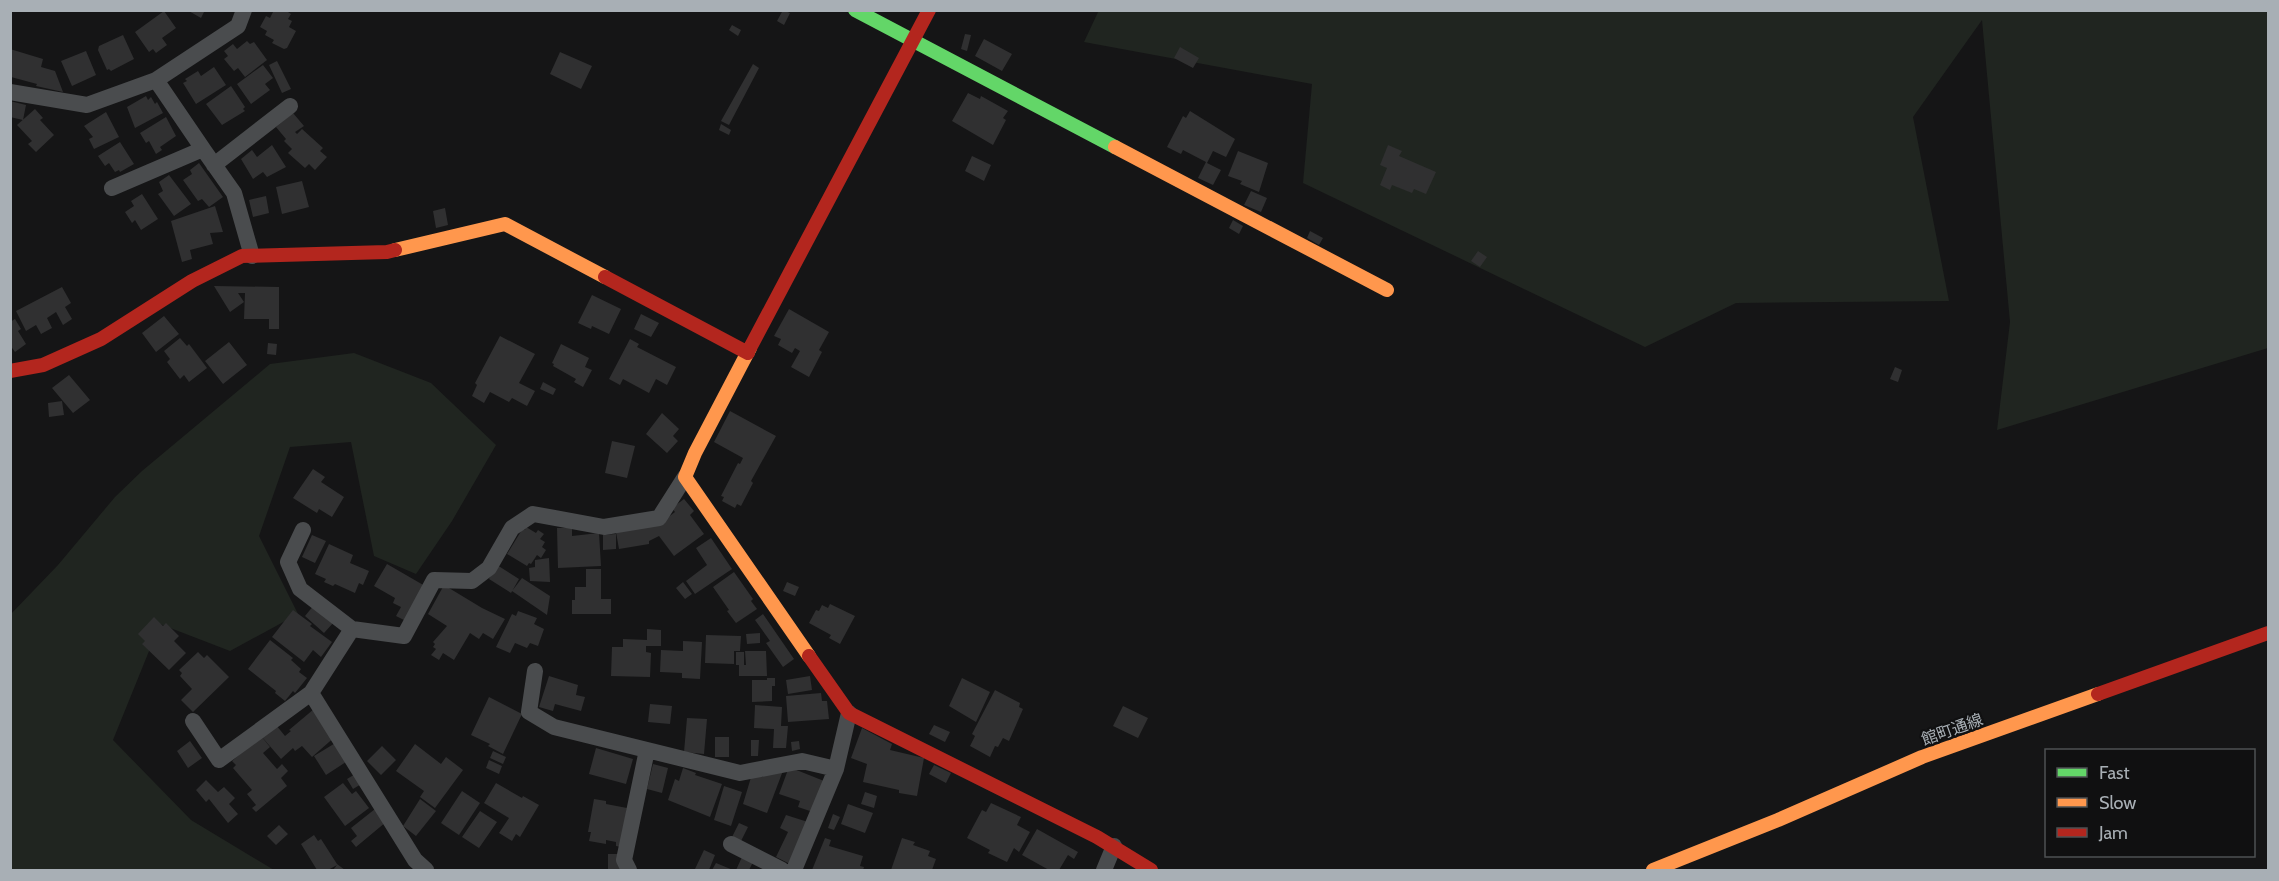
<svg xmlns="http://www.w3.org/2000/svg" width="2279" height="881" font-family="Cabin,'Noto Sans JP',sans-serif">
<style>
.green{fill:#202520}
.building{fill:#303031}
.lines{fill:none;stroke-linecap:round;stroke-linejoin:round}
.street{stroke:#4a4c4e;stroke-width:16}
.fast{stroke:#63d668;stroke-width:14}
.slow{stroke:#ff974d;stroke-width:14}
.jam{stroke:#b3261e;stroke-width:14}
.labels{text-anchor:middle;stroke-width:4.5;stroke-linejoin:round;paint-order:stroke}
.street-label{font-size:16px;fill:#a8afb5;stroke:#101011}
</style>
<rect width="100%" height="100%" fill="#151516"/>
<!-- green -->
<path class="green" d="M 1099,10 L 2268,11 L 2268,348 L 1997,430 L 2010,322 L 1982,20 L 1913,117 L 1949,301 L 1736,303 L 1645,347 L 1303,183 L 1312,84 L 1084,42 Z
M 354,353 L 431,383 L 496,445 L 452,521 L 416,574 L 374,556 L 351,442 L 290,447 L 259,536 L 298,614 L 230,651 L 160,624 L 113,740 L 191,820 L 274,870 L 11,870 L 10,615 L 58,565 L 115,497 L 142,471 L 270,364 Z"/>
<!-- building -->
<path class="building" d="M 187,10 L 205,10 L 201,18 Z
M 274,10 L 285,10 L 291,14 L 288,19 L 292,21 L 289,27 L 296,31 L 287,48 L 284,49 L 272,43 L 274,40 L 265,35 L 267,31 L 260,27 L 266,16 L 270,18 Z
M 783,10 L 790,13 L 784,25 L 777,21 Z
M 164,11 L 176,28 L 162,38 L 167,45 L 156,53 L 153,49 L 149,52 L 135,32 Z
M 732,25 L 741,30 L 738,36 L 729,30 Z
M 965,34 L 971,35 L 967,51 L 961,49 Z
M 123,35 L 134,59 L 111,71 L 109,69 L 107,70 L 98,50 L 99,46 Z
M 984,39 L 1012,54 L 1002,71 L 975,56 Z
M 247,41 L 250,44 L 254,42 L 267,60 L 245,77 L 238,68 L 234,71 L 224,59 L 228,56 L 224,51 L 233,44 L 237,49 Z
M 1180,47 L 1199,58 L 1193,68 L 1174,58 Z
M 10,49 L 43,59 L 41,67 L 55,71 L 63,92 L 36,86 L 37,84 L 11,77 Z
M 86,51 L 96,75 L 72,86 L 61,61 Z
M 560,52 L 592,66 L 581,89 L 550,74 Z
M 277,61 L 291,89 L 282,93 L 269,65 Z
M 753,64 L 759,68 L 729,125 L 721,121 Z
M 263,65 L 273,78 L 265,84 L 270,90 L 251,104 L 237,84 Z
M 214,67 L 226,85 L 196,104 L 183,83 L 187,81 L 185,79 L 198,71 L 201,76 Z
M 231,86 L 245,107 L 243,109 L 245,111 L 222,125 L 206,104 Z
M 968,93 L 980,99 L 981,96 L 1008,111 L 1003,118 L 1006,120 L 993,145 L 952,121 Z
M 146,96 L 148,100 L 151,97 L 155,104 L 157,102 L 163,113 L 135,128 L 127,107 Z
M 10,101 L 26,105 L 23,120 L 10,117 Z
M 35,109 L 43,118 L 40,120 L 54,135 L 36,152 L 28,144 L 32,141 L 17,125 Z
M 1190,111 L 1235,139 L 1226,157 L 1213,151 L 1207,163 L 1221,170 L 1213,185 L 1198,178 L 1206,162 L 1183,150 L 1181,154 L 1167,147 L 1183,116 L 1186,118 Z
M 106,112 L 119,137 L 94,149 L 89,139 L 93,137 L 84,126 Z
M 293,113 L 304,126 L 295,132 L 297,134 L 302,129 L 323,148 L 320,151 L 327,157 L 315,170 L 309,164 L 305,168 L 288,153 L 292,149 L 284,141 L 286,139 L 276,127 Z
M 166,117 L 176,136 L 160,147 L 162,150 L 156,154 L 149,141 L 146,143 L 140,133 Z
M 721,124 L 731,130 L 729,135 L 719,130 Z
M 120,142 L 134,164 L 120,172 L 119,170 L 115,172 L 109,163 L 105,166 L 98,156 Z
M 272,145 L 286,167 L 267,177 L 263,172 L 253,179 L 241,159 L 252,150 L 257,157 Z
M 1388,145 L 1402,151 L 1399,156 L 1436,172 L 1426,194 L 1414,189 L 1412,193 L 1392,185 L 1390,190 L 1380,185 L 1387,168 L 1380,165 Z
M 1238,151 L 1268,163 L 1259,192 L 1240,184 L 1242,181 L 1228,176 Z
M 972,156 L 991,165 L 984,181 L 965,171 Z
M 199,163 L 223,197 L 209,207 L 202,199 L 198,201 L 183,180 L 192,174 L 190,170 Z
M 169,175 L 191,204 L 174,216 L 158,194 L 163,191 L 159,182 Z
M 302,181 L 309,207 L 282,214 L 276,187 Z
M 1251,191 L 1267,198 L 1261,212 L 1244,205 Z
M 142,194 L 158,219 L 141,230 L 135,220 L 132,223 L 125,212 L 134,206 L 131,201 Z
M 266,196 L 269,213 L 253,217 L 249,200 Z
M 215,206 L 223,232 L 210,233 L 213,244 L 190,250 L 192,259 L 182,262 L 171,221 Z
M 445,208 L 448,225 L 436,228 L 433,211 Z
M 1233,220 L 1243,226 L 1239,234 L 1229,228 Z
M 1310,231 L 1323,238 L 1319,245 L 1307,238 Z
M 1478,251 L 1487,257 L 1480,267 L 1471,261 Z
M 214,286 L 279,287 L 279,329 L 269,329 L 269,319 L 244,319 L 245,293 L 238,293 L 244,302 L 230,312 Z
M 62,287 L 71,303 L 65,307 L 72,319 L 63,325 L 56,312 L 47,318 L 52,328 L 41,334 L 36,325 L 26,331 L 16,311 Z
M 592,295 L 621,309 L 609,334 L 592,326 L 591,329 L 578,323 Z
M 789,309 L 829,332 L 819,350 L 822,352 L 809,377 L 791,367 L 800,351 L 795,348 L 792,353 L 778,345 L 781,339 L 774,336 Z
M 641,314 L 659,323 L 651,337 L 634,329 Z
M 164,316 L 179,334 L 156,352 L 142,333 Z
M 15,319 L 21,329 L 18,331 L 26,344 L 15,352 L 10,345 L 10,322 Z
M 500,336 L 535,354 L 519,383 L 535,391 L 527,406 L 512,398 L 509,402 L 490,392 L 484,403 L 472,396 L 477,385 L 475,383 Z
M 180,338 L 187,346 L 189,344 L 207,368 L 189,382 L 184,375 L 180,379 L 167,362 L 170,359 L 164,351 Z
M 630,339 L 639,344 L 637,347 L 676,367 L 667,385 L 656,379 L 649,393 L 623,379 L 620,385 L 609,379 Z
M 229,342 L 247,365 L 223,384 L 205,361 Z
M 268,343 L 277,344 L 276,355 L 267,354 Z
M 561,344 L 589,358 L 585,367 L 592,370 L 583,387 L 574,382 L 576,379 L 553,366 L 554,364 L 552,363 Z
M 1895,367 L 1902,370 L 1898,382 L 1890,379 Z
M 69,375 L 90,400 L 73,413 L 52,388 Z
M 543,382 L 556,389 L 553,395 L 540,389 Z
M 62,401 L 64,415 L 49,417 L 48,403 Z
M 730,411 L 776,436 L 751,481 L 753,483 L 741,506 L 737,504 L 735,508 L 722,501 L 724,497 L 721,496 L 738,463 L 740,464 L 743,458 L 714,442 Z
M 662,413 L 679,429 L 673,436 L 678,441 L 667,453 L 646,434 Z
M 612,441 L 635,446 L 627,478 L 605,473 Z
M 313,469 L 325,477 L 321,482 L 344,497 L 332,517 L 319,509 L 317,513 L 293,498 Z
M 684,499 L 694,511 L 690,515 L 704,534 L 674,556 L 659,536 L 649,541 L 649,544 L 619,549 L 616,532 L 663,521 L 675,512 L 672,508 Z
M 526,527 L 536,533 L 538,530 L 544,534 L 540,539 L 545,542 L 542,547 L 546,550 L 541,558 L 537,555 L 531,564 L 529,563 L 527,566 L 507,554 L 523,528 L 525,530 Z
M 557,528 L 572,528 L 572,536 L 599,533 L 601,566 L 558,568 Z
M 616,534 L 616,549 L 603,550 L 603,535 Z
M 312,535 L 326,541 L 315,563 L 302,557 Z
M 711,538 L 732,569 L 695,594 L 686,581 L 707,565 L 696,548 Z
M 329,544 L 353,555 L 350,563 L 369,571 L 363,585 L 359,583 L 355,593 L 335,584 L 333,586 L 324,582 L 326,579 L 315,574 Z
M 549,558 L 550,582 L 530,581 L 529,568 L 535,567 L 535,560 Z
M 387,564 L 425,586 L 406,621 L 396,616 L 401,607 L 393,603 L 395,598 L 374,586 Z
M 497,565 L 519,579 L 511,593 L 489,579 Z
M 586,569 L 601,569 L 601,599 L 611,599 L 611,614 L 572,614 L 572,600 L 575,600 L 575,587 L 586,587 Z
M 734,572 L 753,599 L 751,601 L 757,609 L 736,623 L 727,611 L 729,610 L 713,587 Z
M 522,578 L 550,596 L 547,615 L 512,591 Z
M 683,582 L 692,594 L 685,599 L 676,588 Z
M 787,582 L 799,587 L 795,596 L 783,591 Z
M 444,585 L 482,608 L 505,619 L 493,639 L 483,633 L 479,639 L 470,633 L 454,660 L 443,653 L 439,660 L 431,655 L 436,649 L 433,647 L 435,644 L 433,642 L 447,626 L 428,614 Z
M 830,604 L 855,616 L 840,644 L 829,638 L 831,635 L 809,623 L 816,610 L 819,611 L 822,605 L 828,608 Z
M 314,605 L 334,622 L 324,633 L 305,616 Z
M 293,610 L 312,624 L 310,626 L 332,642 L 321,657 L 313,650 L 304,662 L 272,637 Z
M 518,611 L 537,618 L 534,624 L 544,629 L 538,646 L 530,643 L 527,648 L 515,643 L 510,653 L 496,647 L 512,614 L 516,616 Z
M 763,614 L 794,659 L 783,667 L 766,643 L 770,641 L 755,620 Z
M 154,617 L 163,626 L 166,623 L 179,636 L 174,641 L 186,653 L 169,670 L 142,644 L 145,641 L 138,634 Z
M 647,629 L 661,630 L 661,646 L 646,646 L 646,652 L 651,653 L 650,677 L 611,676 L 612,647 L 623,647 L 623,639 L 647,640 Z
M 760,633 L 760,643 L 747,644 L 746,634 Z
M 706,635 L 741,636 L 740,651 L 734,651 L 734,664 L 705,663 Z
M 270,640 L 293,658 L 291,660 L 301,669 L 299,672 L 307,678 L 295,693 L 293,691 L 285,701 L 275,693 L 276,691 L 248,669 Z
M 683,641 L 702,642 L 700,679 L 682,678 L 682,673 L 660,672 L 661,650 L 683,651 Z
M 745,651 L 766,651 L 767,676 L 739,676 L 739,665 L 736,665 L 736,652 L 744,652 L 744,665 L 746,665 Z
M 198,652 L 204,658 L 207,655 L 229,677 L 193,712 L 181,700 L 192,689 L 180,676 L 182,673 L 179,670 Z
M 549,676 L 578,685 L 576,695 L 585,697 L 581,711 L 555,704 L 553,711 L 539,707 Z
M 810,676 L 812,690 L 788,694 L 786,680 Z
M 767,678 L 775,678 L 775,686 L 772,686 L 772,701 L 752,702 L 752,680 L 767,680 Z
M 962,678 L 990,692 L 976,722 L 949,706 Z
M 995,690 L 1020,703 L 1019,707 L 1023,709 L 1009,741 L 1003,738 L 998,747 L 995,746 L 990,757 L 970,746 L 975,736 L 972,734 Z
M 821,693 L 822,701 L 827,701 L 829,719 L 788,722 L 786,696 Z
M 489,697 L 522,714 L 503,754 L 488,746 L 490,744 L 471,735 Z
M 650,704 L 672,706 L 670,724 L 648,722 Z
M 755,705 L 782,707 L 781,726 L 788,726 L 786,748 L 773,748 L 774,729 L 754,728 Z
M 1123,706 L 1148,718 L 1138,738 L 1113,726 Z
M 314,709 L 337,735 L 312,757 L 302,746 L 295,751 L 293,748 L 281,759 L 262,737 L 276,725 L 285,736 L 291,731 L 289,730 Z
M 687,718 L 707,719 L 704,754 L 684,752 Z
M 934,725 L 950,732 L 945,742 L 929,734 Z
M 862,728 L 892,744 L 890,750 L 924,758 L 917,796 L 899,793 L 899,790 L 863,782 L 867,764 L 851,758 Z
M 261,736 L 270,747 L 263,753 L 277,769 L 282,764 L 288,771 L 281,778 L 287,786 L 256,812 L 252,808 L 256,805 L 247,794 L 252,790 L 233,768 L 236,765 L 232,761 Z
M 715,737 L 729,737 L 729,757 L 715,757 Z
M 751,740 L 759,740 L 758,756 L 751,756 Z
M 190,741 L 202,758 L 188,768 L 177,751 Z
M 799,741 L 800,749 L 792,751 L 791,742 Z
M 337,742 L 349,760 L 326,775 L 314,756 Z
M 415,744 L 441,764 L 446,757 L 463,770 L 435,808 L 420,797 L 424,791 L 396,771 Z
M 382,746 L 396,760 L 381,775 L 367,761 Z
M 596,748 L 633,759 L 626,784 L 589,774 Z
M 493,751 L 506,757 L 503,764 L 490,758 Z
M 489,760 L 502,766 L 499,774 L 486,768 Z
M 653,764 L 668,768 L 662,793 L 647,789 Z
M 934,765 L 951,773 L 946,783 L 929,774 Z
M 789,767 L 824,781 L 813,812 L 798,807 L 800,801 L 779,794 Z
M 683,768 L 696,773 L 695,775 L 722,784 L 710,817 L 668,800 L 675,779 L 679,781 Z
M 784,768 L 767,813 L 743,804 L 752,774 L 763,777 L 766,770 Z
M 357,773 L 363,783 L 353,789 L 347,779 Z
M 206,780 L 218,792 L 224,787 L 235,798 L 229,804 L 238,814 L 228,823 L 209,799 L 206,802 L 196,790 Z
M 343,783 L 352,794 L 356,791 L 369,808 L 345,826 L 324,797 Z
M 496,783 L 522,798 L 523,796 L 539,805 L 520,837 L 516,834 L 512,841 L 499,833 L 509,818 L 484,803 Z
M 724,786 L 742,792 L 731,826 L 714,820 Z
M 462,791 L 480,803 L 459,835 L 441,823 Z
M 865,792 L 877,796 L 874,808 L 861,804 Z
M 420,799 L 436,811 L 416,836 L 403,826 Z
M 594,799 L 606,801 L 606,804 L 627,808 L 621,847 L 616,846 L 616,842 L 606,840 L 606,844 L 589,841 L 591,832 L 588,832 Z
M 991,803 L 1021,817 L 1017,825 L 1030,832 L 1019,852 L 1014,848 L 1007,862 L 988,853 L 990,850 L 967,838 L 982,810 L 986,812 Z
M 848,804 L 873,813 L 865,833 L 841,824 Z
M 375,809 L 386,822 L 356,847 L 351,841 L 357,836 L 351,828 Z
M 480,811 L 497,822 L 479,848 L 462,837 Z
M 833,814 L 840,817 L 834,830 L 828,828 Z
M 786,815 L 811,823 L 792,865 L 776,857 L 788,832 L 780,828 Z
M 739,823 L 748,827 L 741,841 L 732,837 Z
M 279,825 L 288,834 L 276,845 L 267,836 Z
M 1037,829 L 1078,852 L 1074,859 L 1068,855 L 1059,870 L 1049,870 L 1022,855 Z
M 314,835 L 318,841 L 321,839 L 337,864 L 345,870 L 333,870 L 337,865 L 328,870 L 317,870 L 301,844 Z
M 825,838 L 831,840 L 829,846 L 863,856 L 860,866 L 864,867 L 863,870 L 812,870 Z
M 902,838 L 915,842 L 913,845 L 930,851 L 928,856 L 936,859 L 932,870 L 891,870 Z
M 704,850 L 715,855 L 709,870 L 695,869 Z
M 608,854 L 622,854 L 622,870 L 608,870 Z
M 742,857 L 753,862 L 749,870 L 736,870 Z
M 716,863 L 733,870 L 712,870 Z"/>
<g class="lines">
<!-- street -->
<path class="street" d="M 10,92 L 87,105 L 156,80 L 238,26 L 244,10
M 203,149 L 234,193 L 252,256
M 214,165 L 290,106
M 112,188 L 203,149 L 156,80
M 303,530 L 288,562 L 300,589 L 352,629 L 404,636 L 434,580 L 472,581 L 489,568 L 512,528 L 533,514 L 604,527 L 659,518 L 685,477
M 535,671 L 529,712 L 554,727 L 740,773 L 802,761 L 836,769
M 311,693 L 415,860 L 426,870
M 193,721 L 219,760 L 311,693 L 352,629
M 731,844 L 782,870
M 629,870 L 624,860 L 647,750
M 794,870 L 836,769 L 849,713
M 1104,870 L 1114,846"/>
<!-- fast -->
<path class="fast" d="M 855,10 L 1115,147"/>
<!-- slow -->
<path class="slow" d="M 1115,147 L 1387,290
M 395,250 L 505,224 L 605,277
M 750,348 L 695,453 L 685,477 L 809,656
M 1653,870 L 1778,820 L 1922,757 L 2098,694"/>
<!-- jam -->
<path class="jam" d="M 605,277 L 748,353
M 750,348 L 929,10
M 10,371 L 43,365 L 101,339 L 192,281 L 242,256 L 387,252 L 395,250
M 809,656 L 849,713 L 1097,837 L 1151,870
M 2098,694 L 2268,633"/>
</g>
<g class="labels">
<!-- street labels -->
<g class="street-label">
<text transform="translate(1952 729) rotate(-20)" y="6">館町通線</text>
</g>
</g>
<!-- border -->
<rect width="2279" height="881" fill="none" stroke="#a8afb5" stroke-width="24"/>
<!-- legend -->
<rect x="2045" y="749" width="210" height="108" fill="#101011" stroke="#4d5053" stroke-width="1.5"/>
<rect x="2057" y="768" width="30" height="9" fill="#63d668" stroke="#4d5053" stroke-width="1.5"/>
<text x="2099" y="779" font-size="18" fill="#a8afb5">Fast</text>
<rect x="2057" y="798" width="30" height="9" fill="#ff974d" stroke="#4d5053" stroke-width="1.5"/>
<text x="2099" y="809" font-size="18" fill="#a8afb5">Slow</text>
<rect x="2057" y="828" width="30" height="9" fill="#b3261e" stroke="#4d5053" stroke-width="1.5"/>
<text x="2099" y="839" font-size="18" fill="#a8afb5">Jam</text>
</svg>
